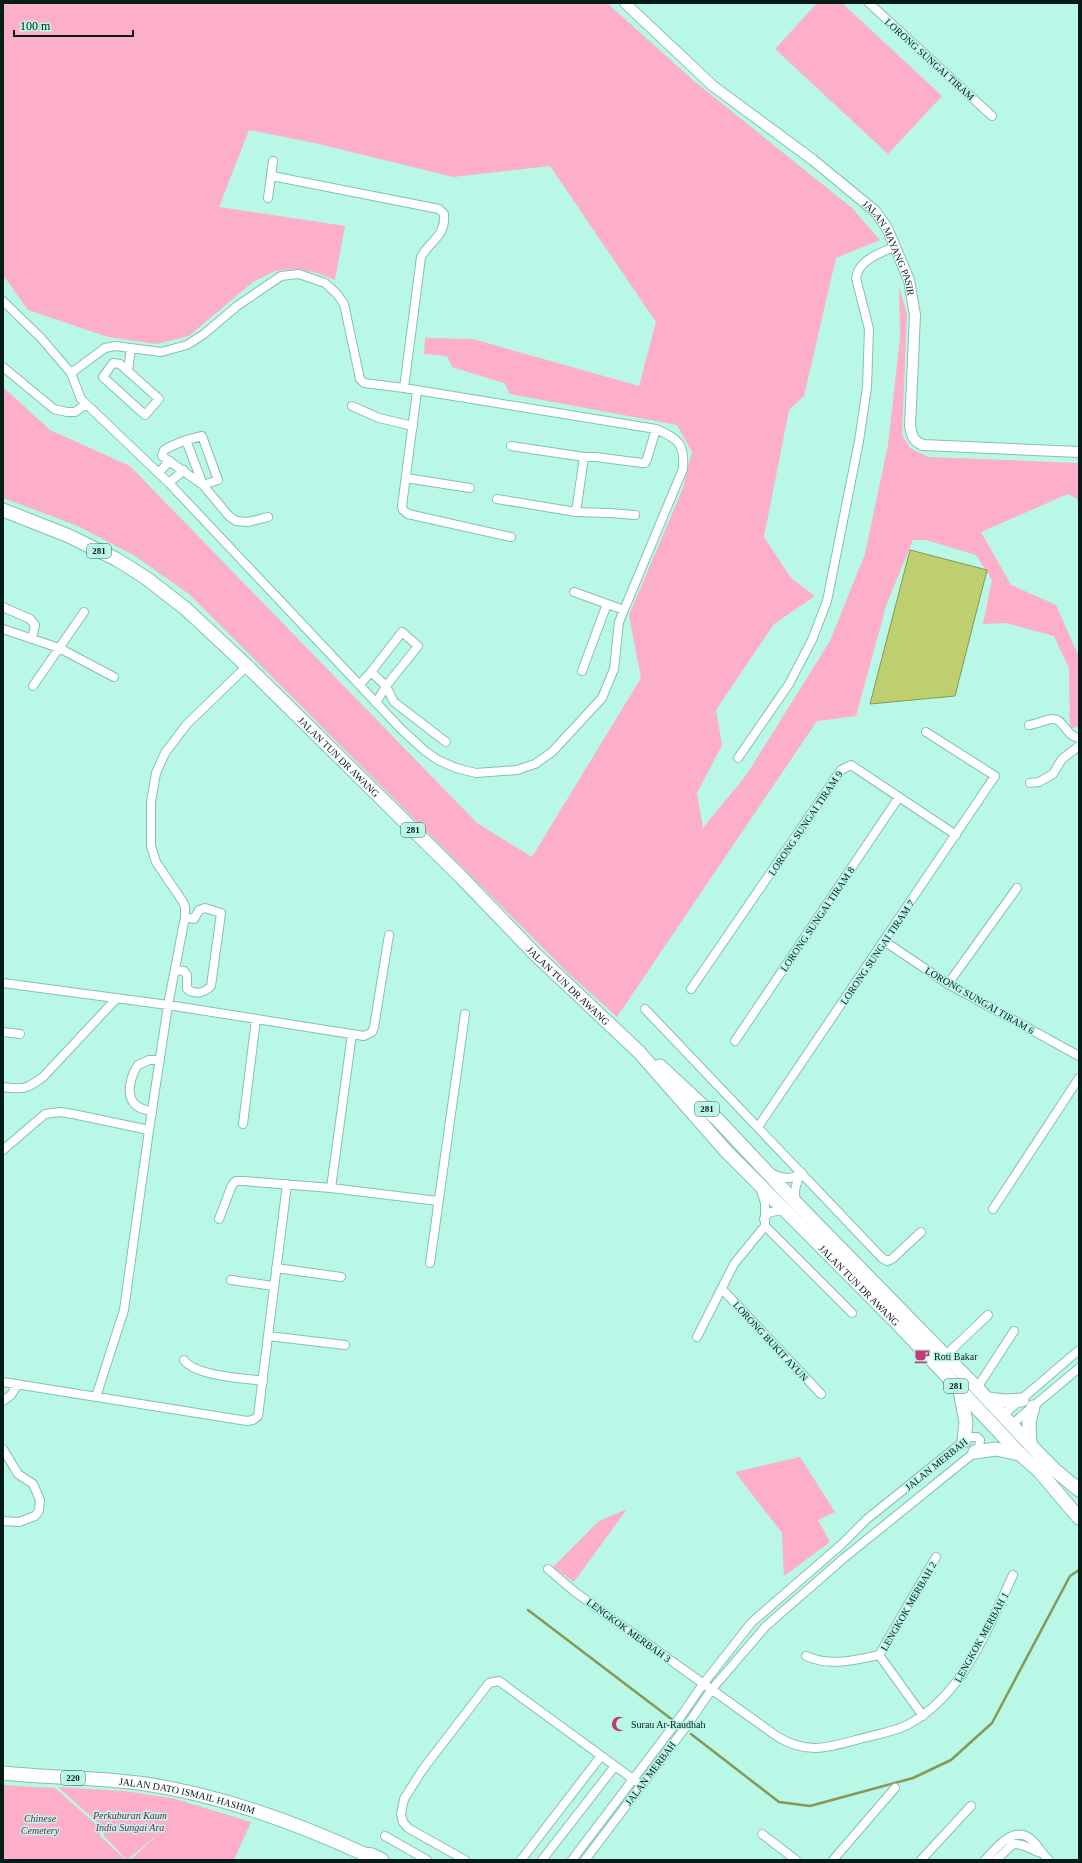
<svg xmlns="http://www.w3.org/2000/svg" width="1082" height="1863" font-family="Georgia,serif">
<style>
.green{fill:#fdaec9}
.water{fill:#becf6f;stroke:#869955}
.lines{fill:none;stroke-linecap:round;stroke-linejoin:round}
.stream{stroke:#869955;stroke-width:2.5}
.minor-casing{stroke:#85c1b2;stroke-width:10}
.tertiary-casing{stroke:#85c1b2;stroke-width:12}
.primary-casing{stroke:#85c1b2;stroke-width:15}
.minor{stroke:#fff;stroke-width:8}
.tertiary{stroke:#fff;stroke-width:10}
.primary{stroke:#fff;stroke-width:13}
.labels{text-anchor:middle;stroke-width:3;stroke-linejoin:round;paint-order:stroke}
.shield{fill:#b9f7e7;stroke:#3a5e55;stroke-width:1}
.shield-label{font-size:9px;font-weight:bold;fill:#041c17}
.street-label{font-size:10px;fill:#041c17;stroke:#b9f7e7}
.poi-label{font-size:10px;fill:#041c17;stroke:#b9f7e7;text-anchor:start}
.park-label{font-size:10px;font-style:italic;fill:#8a194f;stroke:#b9f7e7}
</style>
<rect width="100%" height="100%" fill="#b9f7e7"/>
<!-- green -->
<path class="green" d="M 3,3 L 607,3 L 694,81 L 852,208 L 880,240 L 836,258 L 804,396 L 789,410 L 764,537 L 791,578 L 815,596 L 774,624 L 716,710 L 722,745 L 697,793 L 703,828 L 747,774 L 830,641 L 865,554 L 888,445 L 900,338 L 899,287 L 907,314 L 902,435 L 910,448 L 928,457 L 1079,463 L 1079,500 L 1068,494 L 981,532 L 1011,585 L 1056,605 L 1079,657 L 1079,726 L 1070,729 L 1069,668 L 1054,636 L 1006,623 L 983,624 L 992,580 L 976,555 L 926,540 L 913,540 L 887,603 L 856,716 L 817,721 L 617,1017 L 567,972 L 189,594 L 135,556 L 78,526 L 3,498 L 3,387 L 50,430 L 130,466 L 477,823 L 532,857 L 641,678 L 629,615 L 683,488 L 692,452 L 677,425 L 510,394 L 504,383 L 452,367 L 447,356 L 424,354 L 425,338 L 473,339 L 639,386 L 656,322 L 550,166 L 453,177 L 315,143 L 249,130 L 219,207 L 345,226 L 335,280 L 317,273 L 295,269 L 275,271 L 253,282 L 189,336 L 156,344 L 108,337 L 28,310 L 3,275 Z
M 817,3 L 842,3 L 942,96 L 888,154 L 775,49 Z
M 800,1457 L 835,1512 L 818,1520 L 830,1542 L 784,1576 L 782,1533 L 735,1472 Z
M 627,1509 L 574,1582 L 553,1567 L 599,1521 Z
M 3,1785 L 55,1788 L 99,1827 L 100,1836 L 126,1860 L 3,1860 Z
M 58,1787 L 124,1791 L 172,1798 L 251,1822 L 234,1860 L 130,1860 L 164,1829 L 127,1860 L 104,1836 L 103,1827 Z"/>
<!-- water -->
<path class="water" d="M 910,550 L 987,570 L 955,696 L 870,704 Z"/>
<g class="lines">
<!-- stream -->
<path class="stream" d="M 528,1610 L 674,1721
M 691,1734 L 779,1802 L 810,1806 L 913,1778 L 951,1760 L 992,1723 L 1070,1576 L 1079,1570"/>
<!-- minor casing -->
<g class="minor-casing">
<path id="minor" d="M 869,3 L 992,116
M 272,176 L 439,209 L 444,214 C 446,237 430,240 421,257 L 404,388
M 268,198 L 273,161
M 3,301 L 41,338 L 71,373 L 81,399 L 169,483 L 401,729 L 425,751 L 438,760 L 456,768 L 476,773 L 517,770 L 535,764 L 552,752 L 602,698 L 614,669 L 619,622 L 683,469 C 685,443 678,439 656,429 L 404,388 L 364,383 L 360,379 L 344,304 L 337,294 L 325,283 L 299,274 L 281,276 L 237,306 L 204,334 L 187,345 L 161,352 L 115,346 L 105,348 L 71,373
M 113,363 L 120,364 L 159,399 L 145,415 L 103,377 Z
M 3,367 L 54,409 L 67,412 L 75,412 L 86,404
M 128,371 L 131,348
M 417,391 L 402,506 L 403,510 L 408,514 L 511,537
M 352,406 L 379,418 L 413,426
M 186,440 L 203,485 L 218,480 L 202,436 C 188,439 176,443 164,450 L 162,456 L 203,485 L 229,516 L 236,521 L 248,522 L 268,517
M 511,446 L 584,457 L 596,457 L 642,463 L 645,463 L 647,459 L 656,429
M 158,473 L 170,461
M 406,478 L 470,488
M 169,483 L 184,470
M 497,499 L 576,512 L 609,513 L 635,515
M 576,512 L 584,457
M 574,592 L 624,610
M 3,607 L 30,619 L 35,625 L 32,639
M 3,629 L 59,648 L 114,677
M 582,671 L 607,604
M 371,672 L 386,686 L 394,702 L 446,742
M 360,684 L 371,672 L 402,632 L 418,646 L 386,686 L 376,703
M 33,686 L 84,612
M 1029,725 C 1037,724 1044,720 1052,719 C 1064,718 1065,736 1079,738
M 738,758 L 789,684 L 812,640 L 827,601 L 859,441 L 867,387 L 869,329 L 856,278 C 859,259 880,254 895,246
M 1030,783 L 1039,782 L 1053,774 L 1062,759 L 1079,746
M 884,941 L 948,984 L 1079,1056
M 175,970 L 184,971 L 187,975 L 187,989 C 195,995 204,993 211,986 L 221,913 L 205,908 L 199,910 L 194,919 L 185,917
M 3,983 L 168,1005 L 364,1036 L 372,1032 L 374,1027 L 389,935
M 948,984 L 1017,888
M 691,989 L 841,770 L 851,765 L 956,835
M 645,1009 L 882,1258 L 887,1261 L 892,1259 L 921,1232
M 3,1032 L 20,1034
M 735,1041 L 899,797
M 3,1087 C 23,1090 27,1089 43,1077 L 117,998
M 152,1112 C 147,1110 141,1109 137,1106 C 124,1097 131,1075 138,1065 L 149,1060 L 160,1060
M 243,1124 L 256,1019
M 758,1127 L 995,776 L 926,732
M 3,1150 L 45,1114 L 60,1112 L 73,1114 L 149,1130
M 770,1173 C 783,1178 789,1181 802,1173
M 331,1188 L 352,1034
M 796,1203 C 794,1191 795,1184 801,1174
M 993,1209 L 1079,1078
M 219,1219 L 232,1185 L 236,1181 L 243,1181 L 331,1188 L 438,1201
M 764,1219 L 768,1213 L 780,1210 L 785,1212
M 765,1226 L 852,1313
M 430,1263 L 465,1014
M 276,1268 L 341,1277
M 231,1280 L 274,1286
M 722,1289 L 821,1394
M 268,1336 L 345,1345
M 697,1337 L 734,1264 L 765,1226 L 765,1203 L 761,1190
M 946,1355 L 988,1315
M 184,1360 C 195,1376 243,1378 263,1381
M 3,1382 L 247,1421 L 253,1420 L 258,1416 L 287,1184
M 977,1388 L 1014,1331
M 96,1397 L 124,1310 L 149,1130 L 168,1005 L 185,917 L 185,907 L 183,902 L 156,862 L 151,846 L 151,802 L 156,773 L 165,753 L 187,724 L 247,666
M 3,1401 L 11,1395 L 18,1384
M 1003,1415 L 1079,1350
M 1011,1425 L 1079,1368
M 3,1449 L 18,1474 L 33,1484 L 40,1500 L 39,1511 L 35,1516 L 19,1522 L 3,1521
M 548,1569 L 575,1592 L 778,1737 C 806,1754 827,1748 856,1740 C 872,1735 895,1732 909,1724 C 964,1694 988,1628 1013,1575
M 879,1655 L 923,1716
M 806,1656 C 831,1667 854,1660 879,1655 L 936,1557
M 762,1834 L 796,1860
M 385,1836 L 427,1860
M 465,1860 L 408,1828 L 403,1822 L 401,1814 L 404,1799 L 423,1769 L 489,1683 L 499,1681 L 637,1782
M 521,1860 L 601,1756
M 542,1860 L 615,1766
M 572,1860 L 681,1716 L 703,1684 L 752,1622 L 842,1544 L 867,1519 L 964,1441 L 969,1437 L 977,1437 L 980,1440 L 979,1447 L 975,1452 L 844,1558 L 766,1626 L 712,1689 L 688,1724 L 585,1860
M 833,1860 L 895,1788
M 921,1860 L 971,1806
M 985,1860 C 997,1847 1015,1823 1033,1841 C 1039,1847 1042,1854 1049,1860
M 996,1860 L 1013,1844 C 1025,1843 1030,1850 1041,1853"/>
</g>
<!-- tertiary casing -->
<g class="tertiary-casing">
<g id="tertiary">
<path id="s1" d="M 625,3 L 713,86 L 813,160 L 875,211 L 887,228 L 909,280 L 915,315 L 910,426 C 912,436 913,441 923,445 L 1079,452"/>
</g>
</g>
<!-- primary casing -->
<g class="primary-casing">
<g id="primary">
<path id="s2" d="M 3,510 L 69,536 L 116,559 L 146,578 L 186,609 L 247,666 L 462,878 L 535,954 L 639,1052 L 726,1151 L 901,1327 L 1020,1454 L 1040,1472 L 1079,1518"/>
<path d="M 660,1066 L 718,1120 L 796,1203 L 977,1388 L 1039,1454 L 1056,1471 L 1079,1490"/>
<path d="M 960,1391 L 966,1422 L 964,1441"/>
<path d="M 988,1399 L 1004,1401 L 1022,1400"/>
<path d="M 1030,1445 L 1029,1422 L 1033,1407"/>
<path d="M 975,1452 L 996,1449 L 1020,1454"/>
<path id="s3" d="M 3,1773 C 50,1778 98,1777 145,1784 C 221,1795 294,1822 364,1854 L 372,1855 L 382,1860"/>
</g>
</g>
<!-- minor -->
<use href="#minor" class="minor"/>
<!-- tertiary -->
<use href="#tertiary" class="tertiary"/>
<!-- primary -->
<use href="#primary" class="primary"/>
</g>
<!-- icons -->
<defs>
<g id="cafe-bare" transform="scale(1.2)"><path d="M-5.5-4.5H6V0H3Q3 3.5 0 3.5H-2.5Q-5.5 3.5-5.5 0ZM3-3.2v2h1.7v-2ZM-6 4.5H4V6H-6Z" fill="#c23a77" stroke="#b9f7e7" stroke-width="2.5" paint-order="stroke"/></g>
<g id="mosque-bare" transform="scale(1.2)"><path d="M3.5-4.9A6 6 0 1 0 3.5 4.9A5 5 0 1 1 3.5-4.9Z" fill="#c23a77" stroke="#b9f7e7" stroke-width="2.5" paint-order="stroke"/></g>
</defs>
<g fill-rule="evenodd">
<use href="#cafe-bare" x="922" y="1356"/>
<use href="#mosque-bare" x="619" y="1724"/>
</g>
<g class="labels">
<!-- shield labels -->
<g class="shield">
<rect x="87" y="544" width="24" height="14" rx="3"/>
<rect x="401" y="823" width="24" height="14" rx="3"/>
<rect x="695" y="1102" width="24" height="14" rx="3"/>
<rect x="944" y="1379" width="24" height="14" rx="3"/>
<rect x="61" y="1771" width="24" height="14" rx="3"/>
</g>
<g class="shield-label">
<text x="99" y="554">281</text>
<text x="413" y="833">281</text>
<text x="707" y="1112">281</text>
<text x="956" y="1389">281</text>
<text x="73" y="1781">220</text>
</g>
<!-- street labels -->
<g class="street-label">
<text transform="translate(930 59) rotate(42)" y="4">LORONG SUNGAI TIRAM</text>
<text dy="4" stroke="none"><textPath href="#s1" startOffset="365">JALAN MAYANG PASIR</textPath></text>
<text dy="4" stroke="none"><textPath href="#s2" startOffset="422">JALAN TUN DR AWANG</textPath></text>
<text transform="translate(805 823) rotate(-56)" y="4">LORONG SUNGAI TIRAM 9</text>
<text transform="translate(817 919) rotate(-56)" y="4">LORONG SUNGAI TIRAM 8</text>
<text transform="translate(877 952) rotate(-56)" y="4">LORONG SUNGAI TIRAM 7</text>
<text dy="4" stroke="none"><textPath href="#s2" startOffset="746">JALAN TUN DR AWANG</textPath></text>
<text transform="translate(980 1000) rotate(30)" y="4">LORONG SUNGAI TIRAM 6</text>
<text dy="4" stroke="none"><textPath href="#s2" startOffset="1164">JALAN TUN DR AWANG</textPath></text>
<text transform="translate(771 1341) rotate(47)" y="4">LORONG BUKIT AYUN</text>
<text transform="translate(936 1464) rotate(-39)" y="4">JALAN MERBAH</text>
<text transform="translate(908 1606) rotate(-60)" y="4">LENGKOK MERBAH 2</text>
<text transform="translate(629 1630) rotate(36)" y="4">LENGKOK MERBAH 3</text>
<text transform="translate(981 1637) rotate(-61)" y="4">LENGKOK MERBAH 1</text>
<text transform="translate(650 1773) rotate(-53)" y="4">JALAN MERBAH</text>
<text dy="4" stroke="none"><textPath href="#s3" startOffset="186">JALAN DATO ISMAIL HASHIM</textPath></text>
</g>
<!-- poi labels -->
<g class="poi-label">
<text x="934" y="1360">Roti Bakar</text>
<text x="631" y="1728">Surau Ar-Raudhah</text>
</g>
<!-- park labels -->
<g class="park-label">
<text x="130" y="1819">Perkuburan Kaum<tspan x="130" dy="12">India Sungai Ara</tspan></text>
<text x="40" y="1822">Chinese<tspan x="40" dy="12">Cemetery</tspan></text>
</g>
</g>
<!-- border -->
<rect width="1082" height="1863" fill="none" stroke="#041c17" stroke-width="8"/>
<!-- scale -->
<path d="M14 30v6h119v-6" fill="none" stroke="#041c17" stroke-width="2"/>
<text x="20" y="30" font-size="12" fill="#041c17" stroke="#b9f7e7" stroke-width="3" paint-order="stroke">100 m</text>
</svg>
